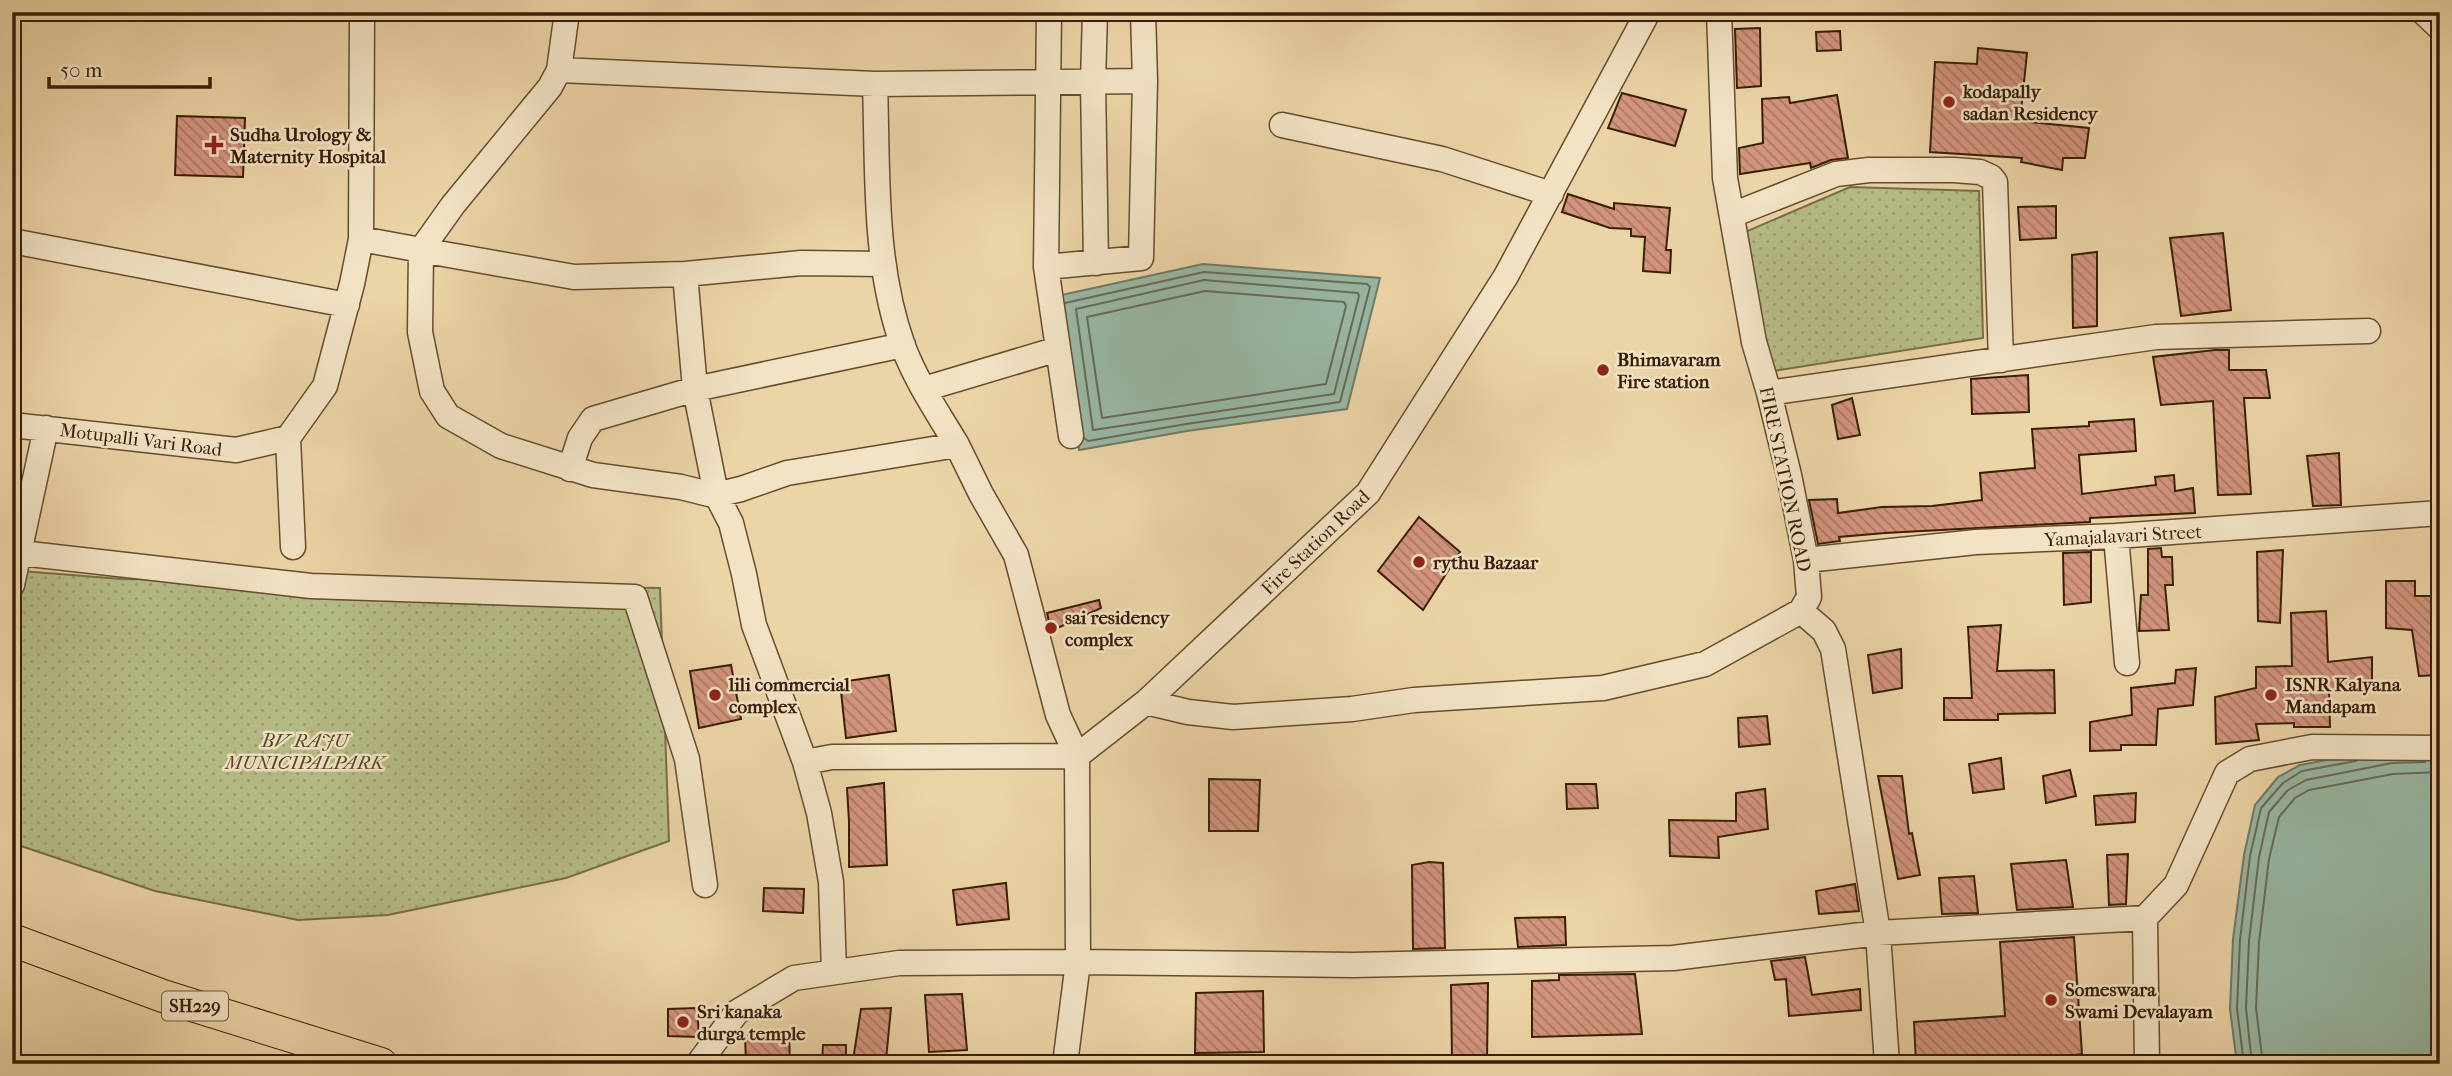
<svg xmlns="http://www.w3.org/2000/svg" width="2452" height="1076" font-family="'IM FELL French Canon',serif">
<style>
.green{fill:url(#green-dots);stroke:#786e46;stroke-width:2}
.water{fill:#98b8a5;stroke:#727a65;stroke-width:2}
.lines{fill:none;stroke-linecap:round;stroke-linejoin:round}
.shore{stroke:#686b56;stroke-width:2}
.building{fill:url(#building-back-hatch);stroke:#391e06;stroke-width:2}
.minor-casing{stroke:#664c2e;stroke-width:27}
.major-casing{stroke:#391e06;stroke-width:34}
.minor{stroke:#f2e3c5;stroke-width:24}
.major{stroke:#ebd4a6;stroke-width:32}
.poi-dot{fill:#8f2418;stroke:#f2e3c5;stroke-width:2.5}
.labels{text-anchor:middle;stroke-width:5;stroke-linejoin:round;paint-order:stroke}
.shield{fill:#f2e3c5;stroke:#70593f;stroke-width:2}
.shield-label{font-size:18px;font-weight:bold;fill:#391e06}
.poi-label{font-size:19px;font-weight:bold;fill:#391e06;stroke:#f2e3c5;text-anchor:start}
.street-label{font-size:19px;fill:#391e06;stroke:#f2e3c5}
.park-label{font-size:19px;font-style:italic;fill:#584626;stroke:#f2e3c5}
</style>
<defs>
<pattern id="green-dots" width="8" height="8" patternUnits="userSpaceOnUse" patternTransform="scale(1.75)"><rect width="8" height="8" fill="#b6bd87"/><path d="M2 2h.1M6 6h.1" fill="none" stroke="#9da273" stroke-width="1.8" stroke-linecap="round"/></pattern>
<pattern id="building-back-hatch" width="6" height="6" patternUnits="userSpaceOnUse" patternTransform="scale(1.75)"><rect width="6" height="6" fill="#d3947d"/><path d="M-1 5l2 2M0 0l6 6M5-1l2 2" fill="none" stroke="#ac7864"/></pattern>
</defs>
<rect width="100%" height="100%" fill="#ebd4a6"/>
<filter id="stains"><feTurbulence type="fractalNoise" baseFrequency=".00286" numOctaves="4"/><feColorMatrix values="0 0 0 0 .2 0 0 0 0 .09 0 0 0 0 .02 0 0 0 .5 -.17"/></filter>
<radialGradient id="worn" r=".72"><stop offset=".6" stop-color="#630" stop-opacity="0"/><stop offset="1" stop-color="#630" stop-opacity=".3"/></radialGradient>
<!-- green -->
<path class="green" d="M 1850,187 L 1979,191 L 1983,338 L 1767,372 L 1745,232 Z
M 21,571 L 122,579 L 660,588 L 669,841 L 566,878 L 388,915 L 298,920 L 155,891 L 12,843 L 12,628 Z"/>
<!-- water -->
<path class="water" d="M 1203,264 L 1380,278 L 1347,409 L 1187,431 L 1079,450 L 1057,296 Z
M 2440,745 L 2440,1064 L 2237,1064 L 2230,1009 L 2233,939 L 2244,855 L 2255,805 L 2278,777 L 2300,765 L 2390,748 Z"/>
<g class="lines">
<!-- shore -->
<path class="shore" d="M 1204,280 L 1358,293 L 1359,296 L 1334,394 L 1093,430 L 1076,309 Z
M 1205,291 L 1344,302 L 1346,306 L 1326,384 L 1102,418 L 1087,317 Z
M 1065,303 L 1204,272 L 1367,284 L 1370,287 L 1340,402 L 1186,424 L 1088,441 L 1084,438
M 2244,1064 L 2237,1009 L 2240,940 L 2250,856 L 2261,808 L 2283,783 L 2302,771 L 2356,761
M 2252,1064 L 2246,1008 L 2249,941 L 2259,857 L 2269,812 L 2288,790 L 2306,780 L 2392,763 L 2425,762
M 2263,1064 L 2256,1008 L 2259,942 L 2269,859 L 2279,817 L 2295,798 L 2309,790 L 2393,774 L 2440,772"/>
</g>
<!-- building -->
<path class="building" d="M 1760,28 L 1761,86 L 1737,88 L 1735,29 Z
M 1840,31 L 1841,50 L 1817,51 L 1816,32 Z
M 1978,48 L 2027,53 L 2020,121 L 2089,128 L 2085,158 L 2063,158 L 2062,170 L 2021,162 L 2022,158 L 1930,152 L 1935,62 L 1977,64 Z
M 1622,93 L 1686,110 L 1675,146 L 1608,128 Z
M 1837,95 L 1848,158 L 1831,160 L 1811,168 L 1810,163 L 1740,174 L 1739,148 L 1763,143 L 1762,99 L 1789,97 L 1790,103 Z
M 177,116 L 245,118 L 243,177 L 175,175 Z
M 1568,194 L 1614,209 L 1614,203 L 1670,208 L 1666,250 L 1671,250 L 1670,273 L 1643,271 L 1645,237 L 1631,236 L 1631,229 L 1610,228 L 1562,212 Z
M 2056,206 L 2056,238 L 2020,240 L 2018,207 Z
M 2223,233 L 2231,310 L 2181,316 L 2170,238 Z
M 2097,252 L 2097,326 L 2073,328 L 2072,255 Z
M 2215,350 L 2229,350 L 2229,370 L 2266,370 L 2270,398 L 2244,398 L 2251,494 L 2218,495 L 2213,401 L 2161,405 L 2153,357 Z
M 2028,375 L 2029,412 L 1972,414 L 1971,379 Z
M 1852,398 L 1860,435 L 1838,439 L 1832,405 Z
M 2134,419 L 2136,451 L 2079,455 L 2082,494 L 2156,485 L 2155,477 L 2174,475 L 2175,491 L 2193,488 L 2195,513 L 2090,518 L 2090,522 L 1885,533 L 1839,537 L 1840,541 L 1818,544 L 1809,500 L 1837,499 L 1838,513 L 1882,507 L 1932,506 L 1982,500 L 1980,473 L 2035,468 L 2032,429 L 2089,426 L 2089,422 Z
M 2339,453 L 2341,505 L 2313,506 L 2307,456 Z
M 1419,517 L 1460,552 L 1423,610 L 1378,571 Z
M 2161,548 L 2162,557 L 2172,557 L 2173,585 L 2165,585 L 2169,630 L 2139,631 L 2141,595 L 2148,595 L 2148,549 Z
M 2283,550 L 2280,623 L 2258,621 L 2257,552 Z
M 2091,552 L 2091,602 L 2064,605 L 2063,553 Z
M 2386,581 L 2415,581 L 2415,596 L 2440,596 L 2440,675 L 2419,676 L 2412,630 L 2386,628 Z
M 1099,600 L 1101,608 L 1051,631 L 1047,613 Z
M 2326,611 L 2328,662 L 2372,657 L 2372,689 L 2329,691 L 2330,727 L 2294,727 L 2294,723 L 2256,724 L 2259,740 L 2216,744 L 2215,697 L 2256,688 L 2256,667 L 2292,666 L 2291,613 Z
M 2001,625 L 1997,671 L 2054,670 L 2055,713 L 1998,714 L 1998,720 L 1944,720 L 1944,698 L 1972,698 L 1968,627 Z
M 1901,649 L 1902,688 L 1873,693 L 1868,655 Z
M 731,665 L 741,719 L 699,728 L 690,671 Z
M 2196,668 L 2193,705 L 2158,709 L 2156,745 L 2121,745 L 2121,750 L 2090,751 L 2090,722 L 2132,715 L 2131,688 L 2175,683 L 2176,670 Z
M 889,675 L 896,731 L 846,738 L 840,682 Z
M 1767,716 L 1770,744 L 1739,747 L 1738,718 Z
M 2001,758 L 2004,789 L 1973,793 L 1969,764 Z
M 2070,770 L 2076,796 L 2046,803 L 2043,776 Z
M 1878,776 L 1902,776 L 1909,834 L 1912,833 L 1920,875 L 1898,879 Z
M 1209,779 L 1260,780 L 1258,831 L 1209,831 Z
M 884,783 L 887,865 L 849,867 L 849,821 L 847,788 Z
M 1566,784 L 1596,784 L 1598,808 L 1567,809 Z
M 1765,789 L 1768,829 L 1718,837 L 1719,858 L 1670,856 L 1669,820 L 1736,821 L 1736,793 Z
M 2136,793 L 2135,822 L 2096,825 L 2094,796 Z
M 2128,854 L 2126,904 L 2109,905 L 2107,855 Z
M 2066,860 L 2073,907 L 2017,910 L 2011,864 Z
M 1429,862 L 1443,863 L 1445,948 L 1413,949 L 1412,865 Z
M 1974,876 L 1978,913 L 1942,914 L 1939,878 Z
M 1006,883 L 1009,919 L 957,925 L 953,890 Z
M 1855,884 L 1859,911 L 1819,914 L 1816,891 Z
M 764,888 L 804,889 L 803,913 L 763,911 Z
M 1565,917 L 1566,945 L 1518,947 L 1515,918 Z
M 2074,937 L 2082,1054 L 2074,1055 L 2075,1064 L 1970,1064 L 1970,1061 L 1916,1064 L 1914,1022 L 2005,1016 L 2000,942 Z
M 1805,957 L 1812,995 L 1860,989 L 1861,1010 L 1789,1016 L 1786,979 L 1775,980 L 1771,961 Z
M 1635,974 L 1642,1034 L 1532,1037 L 1532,981 L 1559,980 L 1559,975 Z
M 1488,983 L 1487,1062 L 1452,1062 L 1451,985 Z
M 1263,991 L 1264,1052 L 1195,1053 L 1196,993 Z
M 962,994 L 967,1050 L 929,1052 L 925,995 Z
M 697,1008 L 699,1037 L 668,1036 L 668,1009 Z
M 891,1008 L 886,1060 L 853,1060 L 861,1009 Z
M 789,1033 L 790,1064 L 746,1064 L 745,1036 Z
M 823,1045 L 846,1045 L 846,1064 L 822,1064 Z"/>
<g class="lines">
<!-- minor casing -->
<g class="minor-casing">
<path id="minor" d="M 567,12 L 559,70 L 550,87 L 453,205 L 421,250 L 574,277 L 685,274 L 801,263 L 883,264
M 1049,12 L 1046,267 L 1071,436
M 1095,12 L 1093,82 L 1096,263
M 2423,12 L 2440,28
M 559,70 L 875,84 L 1145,81
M 875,84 C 878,171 873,263 903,346 C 916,381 938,413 957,445
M 1282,125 L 1442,159 L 1551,194
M 1732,215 L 1836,174 L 1869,170 L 1954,170 L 1980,172 L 1991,177 L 1995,182 L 2001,360
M 361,239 L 421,250 L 420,332 L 432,391 L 448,416 L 501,446 L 593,475 L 681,487 L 709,494 L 724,493 L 741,489 L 787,473 L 957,445 L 981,494 L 1016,555 L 1058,715 L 1077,756 L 832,757 L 805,762
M 12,241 L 347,305
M 1046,267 L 1141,258 L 1145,81 L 1143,12
M 685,274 L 695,389 L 716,494 L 731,523 L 744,574 L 754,625 L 805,762 L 819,813 L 831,882 L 834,972
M 924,389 L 1058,349
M 1769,393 L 2156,337 L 2368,331
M 12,425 L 236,450 L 288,438 L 325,386 L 352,284 L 361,239 L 362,12
M 288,438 L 293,547
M 570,469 L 580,438 L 593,419 L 695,389 L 903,345
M 2116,536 L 2127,663
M 12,552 L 311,586 L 635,597 L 687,759 L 705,885
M 1806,560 L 1976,542 L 2116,536 L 2440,513
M 12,585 L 46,428
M 1801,611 L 1824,631 L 1833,649 L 1878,933 L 1887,1064
M 1146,702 L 1188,712 L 1233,717 L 1352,709 L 1414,700 L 1603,688 L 1705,664 L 1801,611 L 1809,597 L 1806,560 L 1789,475 L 1769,393 L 1754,342 L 1725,178 L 1719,12
M 2145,918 L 2147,1064
M 698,1064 L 737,1012 L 794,978 L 899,963 L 1078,962 L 1353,965 L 1673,958 L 1878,933 L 2145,918 L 2176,885 L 2227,773 L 2250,759 L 2312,747 L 2440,748
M 1065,1064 L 1078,962 L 1077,756 L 1146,702 L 1368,493 L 1506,276 L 1648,12"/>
</g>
<!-- major casing -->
<g class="major-casing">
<path id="major" d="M 12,940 L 163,996 L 381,1064"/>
</g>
<!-- minor -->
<use href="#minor" class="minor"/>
<!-- major -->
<use href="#major" class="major"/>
</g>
<!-- markers -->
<g class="poi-dot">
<circle cx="1949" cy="102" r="7"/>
<path d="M210.5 134.5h7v7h7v7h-7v7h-7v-7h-7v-7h7z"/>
<circle cx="1603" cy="370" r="7"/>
<circle cx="1419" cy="562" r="7"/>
<circle cx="1051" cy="628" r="7"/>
<circle cx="715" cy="695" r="7"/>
<circle cx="2271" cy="695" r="7"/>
<circle cx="2051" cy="1000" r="7"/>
<circle cx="683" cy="1022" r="7"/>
</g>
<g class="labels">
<!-- shield labels -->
<rect class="shield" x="162" y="991.5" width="66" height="29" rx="5"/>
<g class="shield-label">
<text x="195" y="1012">SH229</text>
</g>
<!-- poi labels -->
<g class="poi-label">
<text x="1963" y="98">kodapally<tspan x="1963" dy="22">sadan Residency</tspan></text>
<text x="230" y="141">Sudha Urology &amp;<tspan x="230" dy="22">Maternity Hospital</tspan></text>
<text x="1617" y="366">Bhimavaram<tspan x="1617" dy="22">Fire station</tspan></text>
<text x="1433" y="569">rythu Bazaar</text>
<text x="1065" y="624">sai residency<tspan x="1065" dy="22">complex</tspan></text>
<text x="729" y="691">lili commercial<tspan x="729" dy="22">complex</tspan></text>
<text x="2285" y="691">ISNR Kalyana<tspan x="2285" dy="22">Mandapam</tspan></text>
<text x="2065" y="996">Someswara<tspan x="2065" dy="22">Swami Devalayam</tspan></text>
<text x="697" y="1018">Sri kanaka<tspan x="697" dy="22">durga temple</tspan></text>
</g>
<!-- street labels -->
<g class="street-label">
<text transform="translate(141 439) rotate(7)" y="7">Motupalli Vari Road</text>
<text transform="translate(1786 479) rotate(78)" y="7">FIRE STATION ROAD</text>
<text transform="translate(2123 535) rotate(-3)" y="7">Yamajalavari Street</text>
<text transform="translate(1315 542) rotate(-44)" y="7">Fire Station Road</text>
</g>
<!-- park labels -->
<g class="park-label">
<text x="305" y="747">BV RAJU<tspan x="305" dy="22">MUNICIPALPARK</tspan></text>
</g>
</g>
<!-- margin -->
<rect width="2452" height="1076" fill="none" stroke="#ebd4a6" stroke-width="42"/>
<rect x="14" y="14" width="2424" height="1048" fill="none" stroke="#391e06" stroke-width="3.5"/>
<rect x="21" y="21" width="2410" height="1034" fill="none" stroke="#391e06" stroke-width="2"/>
<!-- scale -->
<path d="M49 77v10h161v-10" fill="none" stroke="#391e06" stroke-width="3.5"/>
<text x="60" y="77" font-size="21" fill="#391e06" stroke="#f2e3c5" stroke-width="5" paint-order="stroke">50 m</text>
<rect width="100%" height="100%" filter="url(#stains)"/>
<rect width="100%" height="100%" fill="url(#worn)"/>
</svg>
